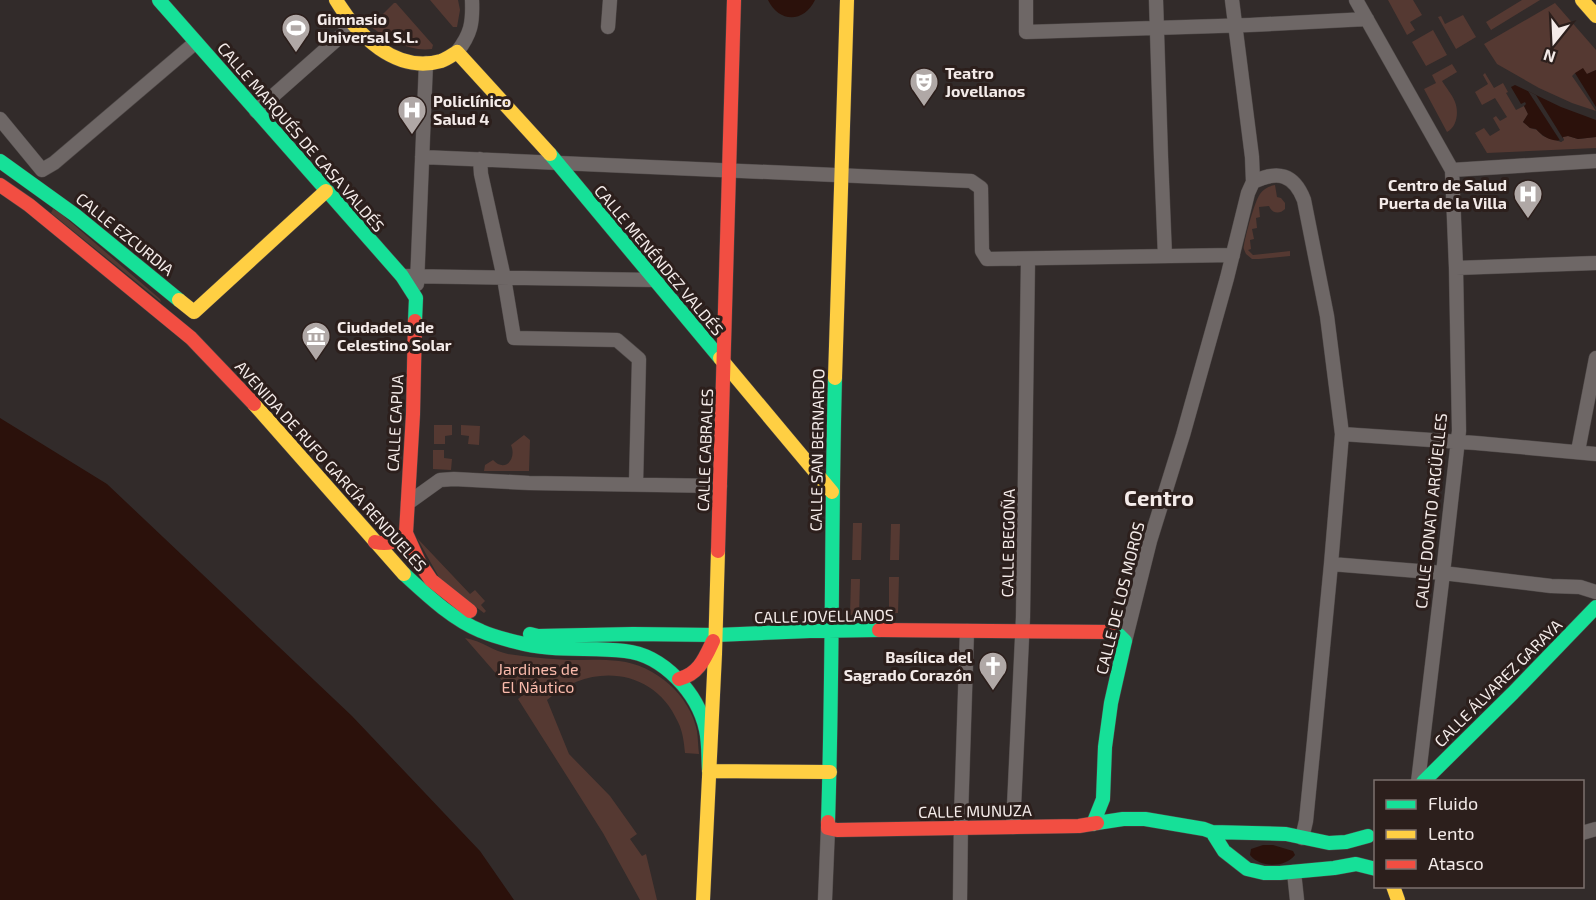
<svg xmlns="http://www.w3.org/2000/svg" width="1596" height="900" font-family="'Exo 2',sans-serif">
<style>
.green{fill:#553932}
.water{fill:#2b110b}
.pier{fill:#322b2a}
.lines{fill:none;stroke-linecap:round;stroke-linejoin:round}
.street-casing{stroke:#4e4847;stroke-width:15}
.fast-casing{stroke:#4e4847;stroke-width:15}
.slow-casing{stroke:#4e4847;stroke-width:15}
.jam-casing{stroke:#4e4847;stroke-width:15}
.street{stroke:#6e6766;stroke-width:14}
.fast{stroke:#16e098;stroke-width:14}
.slow{stroke:#ffcf43;stroke-width:14}
.jam{stroke:#f24e42;stroke-width:14}
.labels{text-anchor:middle;stroke-width:6;stroke-linejoin:round;paint-order:stroke}
.poi-label{font-size:16px;font-weight:bold;fill:#f4ebe9;stroke:#2c1f1c;text-anchor:start}
.street-label{font-size:16px;fill:#f4ebe9;stroke:#2c1f1c}
.park-label{font-size:16px;fill:#fabaab;stroke:#2c1f1c}
.district-label{font-size:22px;font-weight:bold;fill:#f4ebe9;stroke:#2c1f1c}
</style>
<rect width="100%" height="100%" fill="#322b2a"/>
<!-- green -->
<path class="green" d="M 430,0 L 458,0 L 460,10 L 457,27 L 453,27 Z
M 1388,0 L 1413,0 L 1422,15 L 1410,22 L 1415,30 L 1407,35 Z
M 1522,0 L 1540,0 L 1491,30 L 1486,22 Z
M 394,3 L 396,3 L 433,45 L 432,49 C 410,52 389,40 371,27 L 372,25 Z
M 1555,3 L 1596,50 L 1596,70 L 1587,74 L 1575,73 L 1572,76 L 1596,111 L 1572,103 L 1539,88 L 1497,64 L 1484,44 Z
M 1463,15 L 1476,37 L 1456,49 L 1438,17 L 1441,16 L 1445,24 Z
M 1433,30 L 1447,55 L 1426,66 L 1412,42 Z
M 1452,64 L 1457,72 L 1442,81 C 1446,88 1452,94 1455,102 C 1459,112 1457,127 1447,132 L 1424,89 L 1436,83 L 1432,75 Z
M 1485,73 L 1494,88 L 1503,83 L 1508,92 L 1506,93 L 1516,110 L 1524,106 L 1528,114 L 1523,122 L 1530,128 L 1537,130 L 1543,136 L 1561,142 L 1564,140 L 1563,137 L 1568,136 L 1578,139 L 1596,137 L 1596,148 L 1487,153 L 1475,133 L 1484,128 L 1490,136 L 1500,130 L 1493,118 L 1496,116 L 1500,121 L 1507,117 L 1495,98 L 1482,105 L 1475,92 L 1488,84 L 1483,75 Z
M 1275,185 L 1277,197 L 1281,198 L 1285,203 L 1285,209 C 1279,215 1272,213 1269,206 L 1259,207 L 1260,217 L 1256,218 L 1257,228 L 1252,229 L 1254,239 L 1250,240 L 1251,249 L 1248,250 L 1253,255 L 1290,251 L 1290,256 L 1259,259 L 1252,259 L 1246,254 C 1244,249 1243,249 1244,245 C 1246,234 1254,203 1260,194 C 1263,189 1269,186 1275,185 Z
M 53,209 L 59,212 L 160,299 L 161,302 L 51,213 Z
M 434,425 L 452,425 L 452,435 L 445,436 L 445,444 L 434,444 Z
M 461,425 L 480,426 L 479,445 L 468,444 L 469,436 L 461,435 Z
M 524,435 L 530,440 L 529,471 L 484,471 L 485,465 L 493,460 C 505,473 517,459 511,445 Z
M 433,450 L 444,450 L 444,458 L 452,459 L 451,470 L 433,469 Z
M 853,523 L 862,523 L 861,560 L 852,560 Z
M 891,524 L 900,524 L 899,560 L 890,560 Z
M 417,538 L 470,594 L 475,590 L 485,601 L 481,605 L 486,611 L 484,613 L 441,581 Z
M 889,577 L 899,577 L 898,613 L 889,613 Z
M 851,579 L 860,579 L 859,615 L 850,615 Z
M 465,638 C 482,641 493,651 508,654 C 527,657 549,659 568,660 C 585,660 602,659 619,661 C 655,665 690,695 697,731 C 698,738 698,746 699,754 L 685,753 C 684,743 683,732 678,722 C 654,667 589,662 547,700 L 569,754 L 610,796 L 637,834 L 630,839 L 642,856 L 646,854 L 657,900 L 640,900 L 603,833 L 518,699 L 524,694 L 513,680 L 506,685 Z"/>
<!-- water -->
<path class="water" d="M 768,0 L 815,0 C 804,23 779,23 768,0 Z
M 1583,68 L 1587,74 L 1596,70 L 1596,107 L 1575,73 Z
M 1515,85 L 1561,107 L 1596,120 L 1596,137 L 1578,139 L 1568,136 L 1563,137 L 1562,140 C 1551,142 1542,136 1536,129 L 1530,128 L 1523,122 L 1528,114 L 1524,106 L 1526,104 L 1525,102 L 1521,104 L 1511,87 Z
M 0,418 L 107,484 L 352,716 L 480,851 L 514,900 L 0,900 Z
M 1263,845 L 1273,845 L 1293,851 L 1295,855 C 1285,868 1260,868 1250,855 L 1251,849 Z"/>
<!-- pier -->
<path class="pier" d="M 1528,91 L 1536,95 L 1564,140 L 1561,142 Z"/>
<g class="lines">
<!-- street casing -->
<g class="street-casing">
<path id="street" d="M 1026,0 L 1026,32 L 1250,25 L 1367,19
M 1156,0 L 1161,157 L 1165,256
M 1232,0 L 1252,157 L 1253,182
M 1356,0 L 1452,170 L 1456,268 L 1459,431 L 1443,573 L 1418,782
M 608,27 L 610,0
M 457,52 C 471,34 473,23 472,0
M 256,111 L 352,26
M 0,119 L 42,170
M 422,157 L 971,181 L 981,188 L 982,251 L 987,259 L 1233,255
M 480,159 L 481,174 L 504,278 L 514,338 L 617,340 L 639,359 L 636,484
M 42,170 L 54,163 L 196,42
M 1452,170 L 1596,161
M 1456,268 L 1596,263
M 402,276 L 656,280
M 417,284 L 426,63
M 1342,434 L 1476,443 L 1596,454
M 1578,451 L 1596,358
M 408,503 L 440,480 L 454,479 L 529,483 L 720,486
M 1331,564 L 1443,573 L 1551,586 L 1580,587 L 1596,592
M 1125,641 L 1150,541 L 1183,435 L 1227,278 L 1248,193 L 1253,182 C 1278,170 1294,174 1304,200 L 1327,316 L 1342,434 L 1331,564 L 1314,741 L 1306,821 L 1302,838
M 1013,827 L 1023,617 L 1028,259
M 1582,833 L 1596,829
M 1294,872 L 1297,900
M 825,900 L 828,828
M 960,900 L 961,817 L 967,631"/>
</g>
<!-- fast casing -->
<g class="fast-casing">
<path id="fast" d="M 159,0 L 402,276 L 416,298 L 415,321
M 550,154 L 720,358
M 0,161 L 75,215 L 179,300
M 404,574 C 427,595 452,619 481,631 C 492,636 504,639 516,642 C 552,652 588,647 625,651 C 663,655 698,693 706,730 C 709,743 708,757 709,771
M 530,634 L 538,636 L 633,634 L 716,635 L 810,631 L 879,630
M 1423,782 L 1513,693 L 1596,607
M 828,822 C 833,674 831,526 835,378
M 1097,823 L 1123,819 L 1145,819 L 1204,829 L 1212,832 L 1286,834 L 1329,843 L 1346,842 L 1368,836
M 1093,824 L 1103,799 L 1105,747 L 1111,703 L 1125,641 L 1119,635 L 1112,632
M 1212,832 L 1224,851 L 1247,869 L 1264,873 L 1280,873 L 1334,868 L 1356,864 L 1376,869"/>
</g>
<!-- slow casing -->
<g class="slow-casing">
<path id="slow" d="M 336,0 C 357,35 396,74 441,61 C 447,59 452,55 457,52 L 550,154
M 1582,0 L 1596,16
M 179,300 L 194,312 L 326,191
M 720,358 L 832,492
M 835,378 L 847,0
M 254,404 L 404,574
M 709,771 L 830,772
M 1393,886 L 1398,900
M 703,900 L 715,654 L 718,551"/>
</g>
<!-- jam casing -->
<g class="jam-casing">
<path id="jam" d="M 0,185 L 29,205 L 191,338 L 254,404
M 406,533 L 419,562 L 431,580 L 470,611
M 375,542 C 388,545 396,542 406,533 L 413,414 L 415,321
M 718,551 L 734,0
M 879,630 L 1112,632
M 679,679 C 699,674 705,658 713,641
M 828,822 L 828,828 L 837,830 L 1079,826 L 1097,823"/>
</g>
<!-- street -->
<use href="#street" class="street"/>
<!-- fast -->
<use href="#fast" class="fast"/>
<!-- slow -->
<use href="#slow" class="slow"/>
<!-- jam -->
<use href="#jam" class="jam"/>
</g>
<!-- icons -->
<defs>
<g id="stadium-pin" transform="scale(1.5)"><path d="M0 17L-7.5 6A9.5 9.5 0 1 1 7.5 6Z" fill="#b0a8a6" stroke="#2c1f1c"/><path d="M0-5a6.5 5 0 1 0 0 10a6.5 5 0 1 0 0-10ZM-3.5-1.8h7v3.6h-7Z" fill="#fff"/></g>
<g id="theatre-pin" transform="scale(1.5)"><path d="M0 17L-7.5 6A9.5 9.5 0 1 1 7.5 6Z" fill="#b0a8a6" stroke="#2c1f1c"/><path d="M-5-5.5Q0-4 5-5.5V0Q5 5 0 6Q-5 5-5 0ZM-3.3-2.5H-1v1.5H-3.3ZM1-2.5H3.3v1.5H1ZM-2.8 1Q0 5.5 2.8 1Z" fill="#fff"/></g>
<g id="hospital-pin" transform="scale(1.5)"><path d="M0 17L-7.5 6A9.5 9.5 0 1 1 7.5 6Z" fill="#b0a8a6" stroke="#2c1f1c"/><path d="M-5-5h3v3.5h4V-5h3V5h-3V1.5h-4V5h-3Z" fill="#fff"/></g>
<g id="museum-pin" transform="scale(1.5)"><path d="M0 17L-7.5 6A9.5 9.5 0 1 1 7.5 6Z" fill="#b0a8a6" stroke="#2c1f1c"/><path d="M0-6L6-3V-2H-6V-3ZM-5-1h2V3h-2ZM-1-1h2V3h-2ZM3-1h2V3H3ZM-6 4H6V6H-6Z" fill="#fff"/></g>
<g id="church-pin" transform="scale(1.5)"><path d="M0 17L-7.5 6A9.5 9.5 0 1 1 7.5 6Z" fill="#b0a8a6" stroke="#2c1f1c"/><path d="M-1.2-6h2.4v3.5h3.3v2.4h-3.3V6h-2.4V-.1h-3.3v-2.4h3.3Z" fill="#fff"/></g>
</defs>
<g fill-rule="evenodd">
<use href="#stadium-pin" x="296" y="28"/>
<use href="#theatre-pin" x="924" y="82"/>
<use href="#hospital-pin" x="412" y="110"/>
<use href="#hospital-pin" x="1528" y="194"/>
<use href="#museum-pin" x="316" y="336"/>
<use href="#church-pin" x="993" y="666"/>
</g>
<g class="labels">
<!-- poi labels -->
<g class="poi-label">
<text x="317" y="25">Gimnasio<tspan x="317" dy="18">Universal S.L.</tspan></text>
<text x="945" y="79">Teatro<tspan x="945" dy="18">Jovellanos</tspan></text>
<text x="433" y="107">Policlínico<tspan x="433" dy="18">Salud 4</tspan></text>
<text x="1507" y="191" text-anchor="end">Centro de Salud<tspan x="1507" dy="18">Puerta de la Villa</tspan></text>
<text x="337" y="333">Ciudadela de<tspan x="337" dy="18">Celestino Solar</tspan></text>
<text x="972" y="663" text-anchor="end">Basílica del<tspan x="972" dy="18">Sagrado Corazón</tspan></text>
</g>
<!-- street labels -->
<g class="street-label">
<text transform="translate(301 137) rotate(49)" y="6">CALLE MARQUÉS DE CASA VALDÉS</text>
<text transform="translate(125 234) rotate(39)" y="6">CALLE EZCURDIA</text>
<text transform="translate(659 260) rotate(50)" y="6">CALLE MENÉNDEZ VALDÉS</text>
<text transform="translate(395 423) rotate(-87)" y="6">CALLE CAPUA</text>
<text transform="translate(705 450) rotate(-88)" y="6">CALLE CABRALES</text>
<text transform="translate(817 450) rotate(-89)" y="6">CALLE SAN BERNARDO</text>
<text transform="translate(331 466) rotate(48)" y="6">AVENIDA DE RUFO GARCÍA RENDUELES</text>
<text transform="translate(1431 511) rotate(-84)" y="6">CALLE DONATO ARGÜELLES</text>
<text transform="translate(1008 543) rotate(-89)" y="6">CALLE BEGOÑA</text>
<text transform="translate(1120 598) rotate(-76)" y="6">CALLE DE LOS MOROS</text>
<text transform="translate(824 616) rotate(-1)" y="6">CALLE JOVELLANOS</text>
<text transform="translate(1498 683) rotate(-45)" y="6">CALLE ÁLVAREZ GARAYA</text>
<text transform="translate(975 811) rotate(-1)" y="6">CALLE MUNUZA</text>
</g>
<!-- park labels -->
<g class="park-label">
<text x="538" y="675">Jardines de<tspan x="538" dy="18">El Náutico</tspan></text>
</g>
<!-- district labels -->
<g class="district-label">
<text x="1159" y="506">Centro</text>
</g>
</g>
<!-- legend -->
<rect x="1374" y="780" width="210" height="108" fill="#2c1f1c" stroke="#7c716e" stroke-width="1.5"/>
<rect x="1386" y="800" width="30" height="9" fill="#16e098" stroke="#7c716e" stroke-width="1.5"/>
<text x="1428" y="810" font-size="18" fill="#f4ebe9">Fluido</text>
<rect x="1386" y="830" width="30" height="9" fill="#ffcf43" stroke="#7c716e" stroke-width="1.5"/>
<text x="1428" y="840" font-size="18" fill="#f4ebe9">Lento</text>
<rect x="1386" y="860" width="30" height="9" fill="#f24e42" stroke="#7c716e" stroke-width="1.5"/>
<text x="1428" y="870" font-size="18" fill="#f4ebe9">Atasco</text>
<!-- north arrow -->
<g transform="translate(1554 42) rotate(198)" stroke="#2c1f1c" stroke-width="4.5" paint-order="stroke">
<path d="M0-4.5L10 22L0 15L-10 22Z" fill="#f4ebe9"/>
<text y="-9" font-size="16" font-weight="bold" text-anchor="middle" fill="#f4ebe9">N</text>
</g>
</svg>
